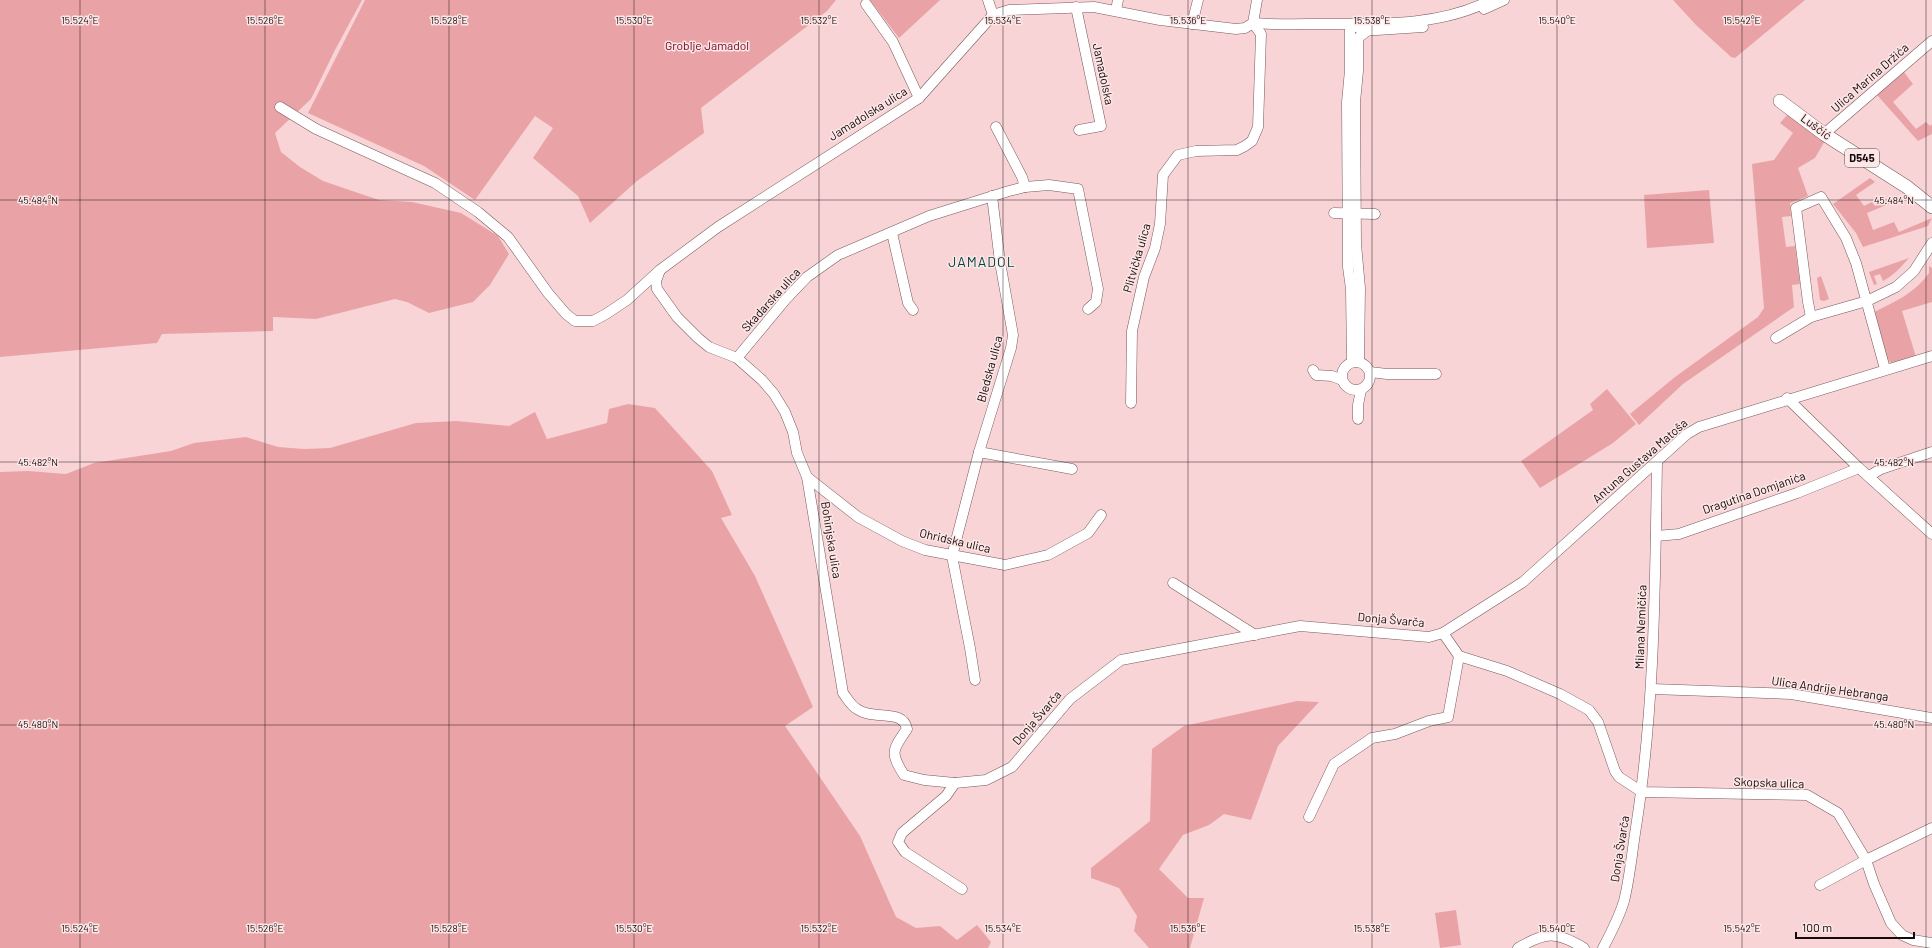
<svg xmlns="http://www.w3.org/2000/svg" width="1932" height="948" font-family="Barlow,sans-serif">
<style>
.green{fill:#e9a3a6}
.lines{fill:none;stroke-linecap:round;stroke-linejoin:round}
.minor-casing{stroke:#78595b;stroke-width:11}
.major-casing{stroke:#78595b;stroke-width:14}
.minor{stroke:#fff;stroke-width:10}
.major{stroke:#fff;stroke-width:13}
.ticks{fill:none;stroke:#15090a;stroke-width:1;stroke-opacity:0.45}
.labels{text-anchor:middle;stroke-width:3;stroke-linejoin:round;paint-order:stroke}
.shield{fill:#fce6e6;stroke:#5a4b4c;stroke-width:1}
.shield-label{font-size:11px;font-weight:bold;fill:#15090a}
.park-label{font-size:12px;fill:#6e001f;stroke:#fce6e6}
.street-label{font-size:12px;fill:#15090a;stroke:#fce6e6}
.quarter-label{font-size:14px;letter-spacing:1px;fill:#034647;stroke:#fce6e6}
.ticks-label{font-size:10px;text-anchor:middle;fill:#15090a;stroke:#fce6e6;stroke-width:3;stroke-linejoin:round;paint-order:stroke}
</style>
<rect width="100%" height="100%" fill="#f9d4d6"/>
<g class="green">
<polygon points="0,0 362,0 335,50 311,99 275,133 281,152 300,167 323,181 379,200 412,202 461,213 498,236 509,254 490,285 473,302 429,313 407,302 395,299 316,319 273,317 273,331 162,334 157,343 0,357"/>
<polygon points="365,0 836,0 827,11 701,108 704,133 637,181 590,223 578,196 533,158 553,128 535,116 475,200 424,166 308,113"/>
<polygon points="870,0 940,0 899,38"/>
<polygon points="1673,0 1805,0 1735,58 1731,57 1696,25"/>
<polygon points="1904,72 1913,84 1893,102 1916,129 1926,122 1930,126 1932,124 1932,134 1918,141 1877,95"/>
<polygon points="1789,113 1826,139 1815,158 1798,168 1808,196 1790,203 1791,216 1782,217 1786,247 1795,246 1800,284 1792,285 1794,307 1683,384 1639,425 1630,414 1675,377 1758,317 1764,308 1752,164 1774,160 1793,133 1780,123"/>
<polygon points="1870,178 1875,182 1856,195 1864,206 1872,202 1875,206 1895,196 1901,199 1867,213 1873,230 1894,222 1899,232 1932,218 1928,226 1863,247 1856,233 1833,204"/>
<polygon points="1709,190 1714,243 1647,248 1644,195"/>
<path d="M1909,258c-8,9 -15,17 -26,23l-3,-7 -6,2 3,8 -3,1 -5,-13z"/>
<path d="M1929,266l3,2v34l-30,9 14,46 -25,6 -4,-4 -13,-47c21,-10 42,-20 55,-39z"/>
<polygon points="1821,276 1829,299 1824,301 1820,300 1817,278"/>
<polygon points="1607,389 1636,424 1613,443 1540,488 1521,461 1593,410 1590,404"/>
<polygon points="628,404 655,408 712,471 732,515 721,518 755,576 813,707 785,726 860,836 896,917 916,928 940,926 957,940 977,925 991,942 988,948 0,948 0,472 28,471 66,474 94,463 171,451 194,443 246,437 278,447 304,449 330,448 416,423 457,421 509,426 535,412 547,439 607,423 609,409"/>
<polygon points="1297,701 1319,702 1278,746 1251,820 1224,814 1209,825 1183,835 1159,869 1188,898 1204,898 1190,948 1149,948 1134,931 1137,916 1119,888 1091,878 1091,868 1150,821 1152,749 1184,726"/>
<polygon points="1456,910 1461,945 1440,948 1435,913"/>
</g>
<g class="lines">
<defs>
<g id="minor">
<polyline points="988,0 993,15"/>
<polyline points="866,4 893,42 919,98"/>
<polyline points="1076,7 1101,126 1079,130"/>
<polyline points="1484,9 1504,0"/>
<polyline points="1116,10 1118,0"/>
<path d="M1253,23c24,2 49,1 73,1 55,0 115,2 165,-24"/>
<polyline points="1192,24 1198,0"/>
<polyline points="1361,31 1423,27"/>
<polyline points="280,107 316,129 435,183 478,212 508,237 548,293 566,314 575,321 593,321 606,314 627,300 660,270 718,227 919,98 993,15 1009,10 1094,7 1160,20 1236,29 1245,28 1253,23 1257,0"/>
<polyline points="996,127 1022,177 1025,187"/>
<polyline points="1824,134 1932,41"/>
<polyline points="1334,213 1375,214"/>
<polyline points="892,233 908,303 913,310"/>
<path d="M660,270l-4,11 1,8 20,28 21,21 11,9 28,11 25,22 12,14 11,18 8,20 4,21 10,24 36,216c4,5 8,13 14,16 17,12 46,-1 50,20 -15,21 -17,24 -3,46l20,5 31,3 31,-3 26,-13 58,-68 51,-39 179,-34 129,11 14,-4 80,-51 164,-148 12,-7 233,-71"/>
<polyline points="1811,317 1808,302 1796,208 1821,197 1846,238 1856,263 1885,369"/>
<polyline points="1776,338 1811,317 1867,301 1896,287 1914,271 1932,243"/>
<polyline points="737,358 786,299 807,277 838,255 929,216 1009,191 1025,187 1049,185 1078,189 1098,289 1096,302 1088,309"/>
<circle cx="1356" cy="376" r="14"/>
<polyline points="1352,362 1351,289 1348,267 1347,102 1350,70 1350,30 1358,24"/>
<polyline points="1359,362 1360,288 1356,244 1355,102 1358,71 1358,38 1367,31"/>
<polyline points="1313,370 1316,375 1332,376 1342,380"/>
<polyline points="1370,372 1387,374 1436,374"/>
<polyline points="1787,398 1859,468 1932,534"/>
<polyline points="1131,403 1132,331 1144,277 1155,248 1160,224 1163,175 1178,155 1196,151 1237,150 1245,146 1252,141 1258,127 1261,34 1253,23"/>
<polyline points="1358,419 1358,405 1361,390"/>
<polyline points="979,452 1072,469"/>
<polyline points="1869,476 1881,469 1932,452"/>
<polyline points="807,477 858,517 902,541 925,550 1005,565 1048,555 1088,533 1101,515"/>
<polyline points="1656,536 1679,534 1797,493 1859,468"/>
<polyline points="1173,583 1255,635"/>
<polyline points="1443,633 1459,656 1507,671 1560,694 1589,710 1598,722 1615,771 1619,777 1642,792 1807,795 1838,813 1866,860 1874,884 1891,923 1902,935 1913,940 1932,943"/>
<polyline points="975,680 970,648 952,556 979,452 1011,348 1013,335 1000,262 992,196"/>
<polyline points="1652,689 1791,694 1932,718"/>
<polyline points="955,783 946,796 902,833 898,842 905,852 962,889"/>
<polyline points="1309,817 1334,764 1372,738 1395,734 1429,721 1448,717 1459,656"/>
<polyline points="1820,885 1866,860 1932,828"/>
<path d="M1518,948c28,-16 37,-17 66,0"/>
<path d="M1603,948c8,-15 16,-30 21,-47 6,-24 8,-49 12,-74 19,-121 19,-243 21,-365"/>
</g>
<polyline id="major" points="1780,101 1824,134 1907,187 1932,207"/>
</defs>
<use href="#minor" class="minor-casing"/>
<use href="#major" class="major-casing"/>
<use href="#minor" class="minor"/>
<use href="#major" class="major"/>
</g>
<path class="ticks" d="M80,0v948M265,0v948M449,0v948M634,0v948M819,0v948M1003,0v948M1188,0v948M1372,0v948M1557,0v948M1742,0v948M1926,0v948M0,200h1932M0,462h1932M0,725h1932"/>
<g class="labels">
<rect class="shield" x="1845" y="149" width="34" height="18" rx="3"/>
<g class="shield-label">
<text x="1862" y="162">D545</text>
</g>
<g class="park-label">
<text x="707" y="50">Groblje Jamadol</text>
</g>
<g class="street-label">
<text transform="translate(1103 74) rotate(78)" y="4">Jamadolska</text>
<text transform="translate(1870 78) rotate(-41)" y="4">Ulica Marina Držića</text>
<text transform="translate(868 114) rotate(-32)" y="4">Jamadolska ulica</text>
<text transform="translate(1816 127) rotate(36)" y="4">Luščić</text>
<text transform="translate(1137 258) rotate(-74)" y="4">Plitvička ulica</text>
<text transform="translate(771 300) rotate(-48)" y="4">Skadarska ulica</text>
<text transform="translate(990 369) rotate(-75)" y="4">Bledska ulica</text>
<text transform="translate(1640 461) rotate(-41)" y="4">Antuna Gustava Matoša</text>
<text transform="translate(1754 493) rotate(-19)" y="4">Dragutina Domjanića</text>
<text transform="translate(831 540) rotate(81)" y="4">Bohinjska ulica</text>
<text transform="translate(955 541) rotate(13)" y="4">Ohridska ulica</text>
<text transform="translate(1391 620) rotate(5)" y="4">Donja Švarča</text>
<text transform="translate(1641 627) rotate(-88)" y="4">Milana Nemičića</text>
<text transform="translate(1830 689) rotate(8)" y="4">Ulica Andrije Hebranga</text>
<text transform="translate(1037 718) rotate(-49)" y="4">Donja Švarča</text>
<text transform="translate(1769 783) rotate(2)" y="4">Skopska ulica</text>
<text transform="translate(1620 849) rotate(-81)" y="4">Donja Švarča</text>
</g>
<g class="quarter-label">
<text x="982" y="267">JAMADOL</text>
</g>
</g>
<g class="ticks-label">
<text x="80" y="24">15.524°E</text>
<text x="265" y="24">15.526°E</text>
<text x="449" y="24">15.528°E</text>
<text x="634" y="24">15.530°E</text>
<text x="819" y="24">15.532°E</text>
<text x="1003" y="24">15.534°E</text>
<text x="1188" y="24">15.536°E</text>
<text x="1372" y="24">15.538°E</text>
<text x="1557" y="24">15.540°E</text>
<text x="1742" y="24">15.542°E</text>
<text x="38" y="204">45.484°N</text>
<text x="1894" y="204">45.484°N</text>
<text x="38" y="466">45.482°N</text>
<text x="1894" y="466">45.482°N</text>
<text x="38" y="728">45.480°N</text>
<text x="1894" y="728">45.480°N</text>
<text x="80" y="932">15.524°E</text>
<text x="265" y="932">15.526°E</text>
<text x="449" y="932">15.528°E</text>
<text x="634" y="932">15.530°E</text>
<text x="819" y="932">15.532°E</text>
<text x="1003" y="932">15.534°E</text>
<text x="1188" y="932">15.536°E</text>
<text x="1372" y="932">15.538°E</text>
<text x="1557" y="932">15.540°E</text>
<text x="1742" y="932">15.542°E</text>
</g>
<path d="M1796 932v6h118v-6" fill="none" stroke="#15090a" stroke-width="2"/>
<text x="1802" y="932" font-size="12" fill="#15090a" stroke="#fce6e6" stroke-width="3" paint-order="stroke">100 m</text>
</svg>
